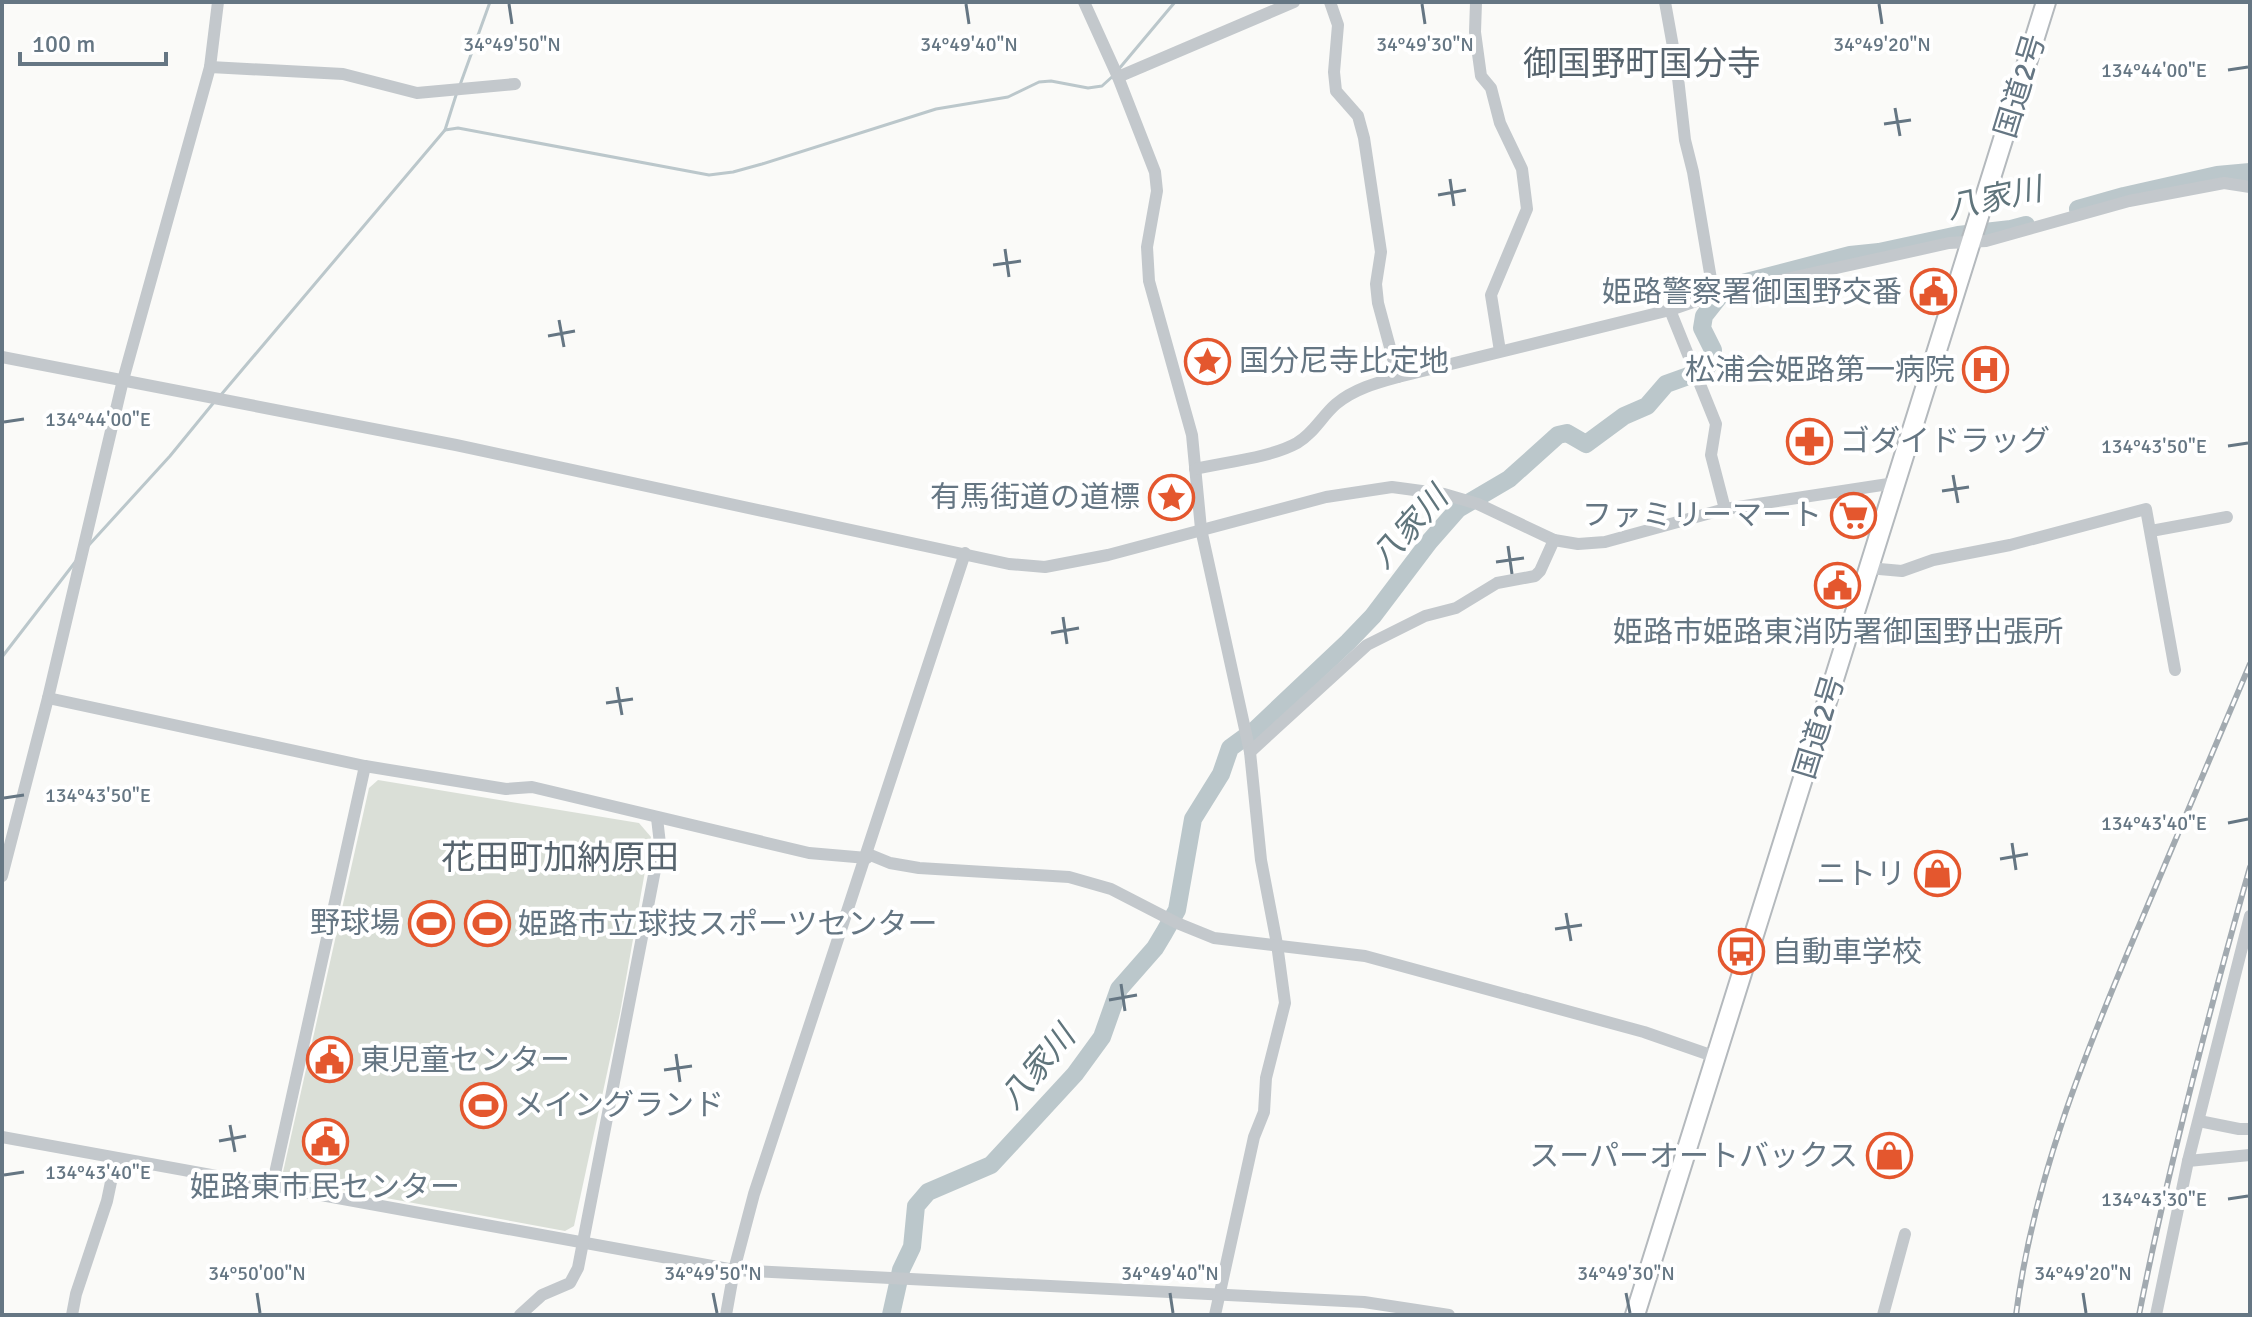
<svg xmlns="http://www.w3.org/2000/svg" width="2252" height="1317" font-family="Signika,'Noto Sans JP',sans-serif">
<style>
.green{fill:#dadfd7}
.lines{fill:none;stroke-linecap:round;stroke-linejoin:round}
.stream{stroke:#bbc7cb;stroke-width:3}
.river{stroke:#bbc7cb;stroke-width:18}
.highway-casing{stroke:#b4b9bd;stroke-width:22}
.minor{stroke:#c3c8cc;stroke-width:12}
.highway{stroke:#fff;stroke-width:18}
.rail-casing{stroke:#a2aab0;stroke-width:6}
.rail{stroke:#fff;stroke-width:3;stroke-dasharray:9;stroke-linecap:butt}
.ticks{fill:none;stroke:#657683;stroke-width:3}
.labels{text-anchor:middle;stroke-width:8;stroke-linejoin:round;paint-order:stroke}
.street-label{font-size:30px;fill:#657683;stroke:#fff}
.poi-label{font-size:30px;fill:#657683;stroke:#fff;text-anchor:end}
.water-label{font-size:32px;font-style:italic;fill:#60757c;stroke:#fff}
.quarter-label{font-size:34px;fill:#57646e;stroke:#fff}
.ticks-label{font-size:20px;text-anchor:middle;fill:#657683;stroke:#fff;stroke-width:8;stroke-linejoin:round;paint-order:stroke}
</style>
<rect width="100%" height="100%" fill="#fafaf8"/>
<polygon class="green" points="378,780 639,823 651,837 620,1013 574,1226 565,1231 288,1180 283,1172 369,788"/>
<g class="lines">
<g class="stream">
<polyline points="1118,70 1175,2"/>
<polyline points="460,85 490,2"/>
<polyline points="445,130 458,128 709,175 733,172 762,164 936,109 1008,97 1039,82 1051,81 1088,88 1102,86 1113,76"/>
<polyline points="220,396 445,130 457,92"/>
<polyline points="88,546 170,456 215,401"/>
<polyline points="2,657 76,561"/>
</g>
<g class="river">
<polyline points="2078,209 2124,196 2217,175 2250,172"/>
<polyline points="891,1315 901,1270 912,1247 916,1206 928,1192 991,1165 1075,1074 1102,1037 1119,989 1155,948 1164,933 1177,910 1193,819 1221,774 1230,748 1256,729 1348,642 1373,616 1429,542 1458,509 1509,479 1558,435 1567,433 1586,444 1624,416 1647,406 1666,384 1705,370 1711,361 1713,350 1702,328 1704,316 1727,287 1850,255 1879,252 1958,235 2011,229 2026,225"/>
</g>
<defs>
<polyline id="highway" points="1635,1315 2046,2"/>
</defs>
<use href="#highway" class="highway-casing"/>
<g class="minor">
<polyline points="1084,2 1118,77 1155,172 1157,191 1147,247 1149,281 1192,435 1201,529 1250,752 1261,860 1277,944 1285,1003 1266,1078 1264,1112 1254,1137 1215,1315"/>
<polyline points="1330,2 1338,25 1334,72 1336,91 1358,116 1364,138 1381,252 1376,284 1378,303 1398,377"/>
<polyline points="1476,2 1475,32 1481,76 1491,88 1500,123 1522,169 1527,209 1491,295 1500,351"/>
<polyline points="1665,2 1677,69 1685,140 1693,172 1714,297"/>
<polyline points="210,67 343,74 417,93 515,84"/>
<polyline points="1118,77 1294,2"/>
<polyline points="1670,310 1716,424 1711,455 1725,509"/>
<polyline points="2,357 456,445 1009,564 1045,567 1108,555 1326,497 1392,487 1444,494 1478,504 1554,540 1578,544 1605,542 1725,509 1895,483"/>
<path d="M1195,469c30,-7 75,-11 102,-26 17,-10 25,-27 39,-39 18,-15 40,-21 62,-27l272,-67 26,-9 77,-19 176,-39 37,-2 143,-40 95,-18 26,4"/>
<polyline points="2151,531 2227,517"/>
<polyline points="1868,568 1902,571 1933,560 2010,545 2146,509 2175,670"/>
<polyline points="48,698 365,766 506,789 532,787 809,853 867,858"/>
<polyline points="1250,752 1367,645 1425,616 1456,608 1497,583 1535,576 1540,571 1554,540"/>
<polyline points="868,854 890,863 919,868 1069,877 1111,889 1177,923 1214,938 1365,956 1644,1032 1716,1057"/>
<polyline points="2,876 48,698 123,380 210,67 218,2"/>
<polyline points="2199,1121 2239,1129 2250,1129"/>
<polyline points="2,1137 734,1270 1364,1302 1449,1315"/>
<polyline points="2188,1161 2250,1155"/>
<polyline points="272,1187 365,766"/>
<polyline points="72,1315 76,1294 107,1201 116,1158"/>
<polyline points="520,1315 542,1295 570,1283 578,1268 660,844 657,818"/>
<polyline points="726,1315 734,1270 754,1194 965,553"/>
<polyline points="1883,1315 1905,1234"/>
<polyline points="2156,1315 2188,1161 2250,916"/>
</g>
<use href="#highway" class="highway"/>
<defs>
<g id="rail">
<path d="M2016,1315c17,-134 68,-259 120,-382 38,-90 76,-180 114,-269"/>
<path d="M2139,1315c30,-151 69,-300 111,-448"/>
</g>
</defs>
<use href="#rail" class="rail-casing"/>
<use href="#rail" class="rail"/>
</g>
<path class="ticks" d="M509,4l3,20M966,4l3,20M1422,4l3,20M1879,4l3,20M2228,70l20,-3M1895,108l5,28M1884,124l27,-4M1450,179l4,27M1438,195l28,-5M1005,249l4,28M993,265l28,-4M559,320l5,27M548,336l27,-5M4,422l20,-3M2228,446l20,-3M1953,475l5,28M1942,491l27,-4M1508,546l4,28M1496,562l28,-4M1063,617l4,27M1051,633l28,-5M617,687l5,28M606,703l27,-4M4,798l20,-3M2228,823l20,-4M2012,843l4,27M2000,859l28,-5M1566,913l5,28M1555,929l27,-4M1121,984l4,27M1109,1000l28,-5M676,1054l4,28M664,1070l28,-4M230,1125l5,27M219,1141l27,-5M4,1175l20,-3M2228,1199l20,-3M257,1293l3,20M713,1293l4,20M1170,1293l3,20M1626,1293l4,20M2083,1293l3,20"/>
<defs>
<symbol id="civic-ring" viewBox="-11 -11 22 22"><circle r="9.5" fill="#fff" stroke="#e4572e" stroke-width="1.5"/><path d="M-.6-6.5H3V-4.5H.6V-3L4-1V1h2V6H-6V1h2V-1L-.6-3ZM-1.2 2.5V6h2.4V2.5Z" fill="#e4572e"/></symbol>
<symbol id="sight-ring" viewBox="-11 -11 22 22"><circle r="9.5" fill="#fff" stroke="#e4572e" stroke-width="1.5"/><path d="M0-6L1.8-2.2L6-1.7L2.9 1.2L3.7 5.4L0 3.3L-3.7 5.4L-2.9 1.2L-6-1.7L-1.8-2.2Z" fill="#e4572e"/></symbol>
<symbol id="hospital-ring" viewBox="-11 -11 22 22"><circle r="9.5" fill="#fff" stroke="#e4572e" stroke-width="1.5"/><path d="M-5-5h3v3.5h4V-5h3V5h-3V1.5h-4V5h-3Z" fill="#e4572e"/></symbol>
<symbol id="pharmacy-ring" viewBox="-11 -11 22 22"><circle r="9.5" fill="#fff" stroke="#e4572e" stroke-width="1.5"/><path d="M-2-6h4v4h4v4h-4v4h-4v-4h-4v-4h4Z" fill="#e4572e"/></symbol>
<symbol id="supermarket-ring" viewBox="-11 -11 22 22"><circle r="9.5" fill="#fff" stroke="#e4572e" stroke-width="1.5"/><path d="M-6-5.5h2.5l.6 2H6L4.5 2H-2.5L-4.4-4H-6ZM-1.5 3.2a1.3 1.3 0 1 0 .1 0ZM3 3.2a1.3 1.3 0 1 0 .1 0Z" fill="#e4572e"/></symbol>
<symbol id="shop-ring" viewBox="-11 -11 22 22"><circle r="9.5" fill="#fff" stroke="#e4572e" stroke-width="1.5"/><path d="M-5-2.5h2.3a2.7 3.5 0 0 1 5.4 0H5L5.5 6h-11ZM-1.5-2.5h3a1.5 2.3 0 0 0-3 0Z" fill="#e4572e"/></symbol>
<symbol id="stadium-ring" viewBox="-11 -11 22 22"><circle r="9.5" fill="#fff" stroke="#e4572e" stroke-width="1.5"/><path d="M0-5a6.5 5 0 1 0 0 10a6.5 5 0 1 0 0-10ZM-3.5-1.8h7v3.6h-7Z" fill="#e4572e"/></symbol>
<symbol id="bus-ring" viewBox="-11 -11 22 22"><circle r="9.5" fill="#fff" stroke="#e4572e" stroke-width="1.5"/><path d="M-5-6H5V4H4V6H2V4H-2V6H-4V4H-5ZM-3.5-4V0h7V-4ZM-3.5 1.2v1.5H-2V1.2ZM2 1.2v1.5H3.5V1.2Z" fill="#e4572e"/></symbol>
</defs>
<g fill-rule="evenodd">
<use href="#civic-ring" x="1908" y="266" width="51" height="51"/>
<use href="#sight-ring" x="1182" y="336" width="51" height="51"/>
<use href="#hospital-ring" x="1960" y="344" width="51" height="51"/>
<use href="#pharmacy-ring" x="1784" y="416" width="51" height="51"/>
<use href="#sight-ring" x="1146" y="472" width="51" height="51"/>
<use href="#supermarket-ring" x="1828" y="490" width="51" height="51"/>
<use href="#civic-ring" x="1812" y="560" width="51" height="51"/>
<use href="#shop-ring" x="1912" y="848" width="51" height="51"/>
<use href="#stadium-ring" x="406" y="898" width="51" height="51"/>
<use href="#stadium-ring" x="462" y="898" width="51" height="51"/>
<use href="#bus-ring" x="1716" y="926" width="51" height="51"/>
<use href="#civic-ring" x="304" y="1034" width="51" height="51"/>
<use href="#stadium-ring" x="458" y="1080" width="51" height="51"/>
<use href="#civic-ring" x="300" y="1116" width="51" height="51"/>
<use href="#shop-ring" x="1864" y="1130" width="51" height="51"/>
</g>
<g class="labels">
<g class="street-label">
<text transform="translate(2020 86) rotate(-73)" y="10">国道2号</text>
<text transform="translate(1819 727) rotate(-73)" y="10">国道2号</text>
</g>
<g class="poi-label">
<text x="1902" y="302">姫路警察署御国野交番</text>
<text x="1239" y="371" text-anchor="start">国分尼寺比定地</text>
<text x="1955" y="380">松浦会姫路第一病院</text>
<text x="1840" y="451" text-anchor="start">ゴダイドラッグ</text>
<text x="1140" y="507">有馬街道の道標</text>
<text x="1822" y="525">ファミリーマート</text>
<text x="1838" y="642" text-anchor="middle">姫路市姫路東消防署御国野出張所</text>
<text x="1906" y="884">ニトリ</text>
<text x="400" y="933">野球場</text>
<text x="518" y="934" text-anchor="start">姫路市立球技スポーツセンター</text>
<text x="1772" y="962" text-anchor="start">自動車学校</text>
<text x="360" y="1070" text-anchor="start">東児童センター</text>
<text x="514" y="1115" text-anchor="start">メイングランド</text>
<text x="1858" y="1166">スーパーオートバックス</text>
<text x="325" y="1197" text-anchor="middle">姫路東市民センター</text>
</g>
<g class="water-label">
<text transform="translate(1994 198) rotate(-12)" y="11">八家川</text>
<text transform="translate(1409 527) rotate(-48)" y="11">八家川</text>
<text transform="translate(1037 1067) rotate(-50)" y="11">八家川</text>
</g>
<g class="quarter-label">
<text x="1642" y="75">御国野町国分寺</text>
<text x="560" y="869">花田町加納原田</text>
</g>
</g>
<g class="ticks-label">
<text x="512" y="51">34°49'50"N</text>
<text x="969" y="51">34°49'40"N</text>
<text x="1425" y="51">34°49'30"N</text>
<text x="1882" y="51">34°49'20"N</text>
<text x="2154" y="77">134°44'00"E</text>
<text x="98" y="426">134°44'00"E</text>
<text x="2154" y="453">134°43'50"E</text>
<text x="98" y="802">134°43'50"E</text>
<text x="2154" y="830">134°43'40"E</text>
<text x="98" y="1179">134°43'40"E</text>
<text x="2154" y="1206">134°43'30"E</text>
<text x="257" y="1280">34°50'00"N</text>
<text x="713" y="1280">34°49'50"N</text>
<text x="1170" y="1280">34°49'40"N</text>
<text x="1626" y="1280">34°49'30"N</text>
<text x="2083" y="1280">34°49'20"N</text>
</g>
<rect width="2252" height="1317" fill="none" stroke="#657683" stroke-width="8"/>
<path d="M20 52v12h146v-12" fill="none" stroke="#657683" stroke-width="4"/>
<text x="32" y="52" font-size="24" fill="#657683" stroke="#ffffff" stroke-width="6" paint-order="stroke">100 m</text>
</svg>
